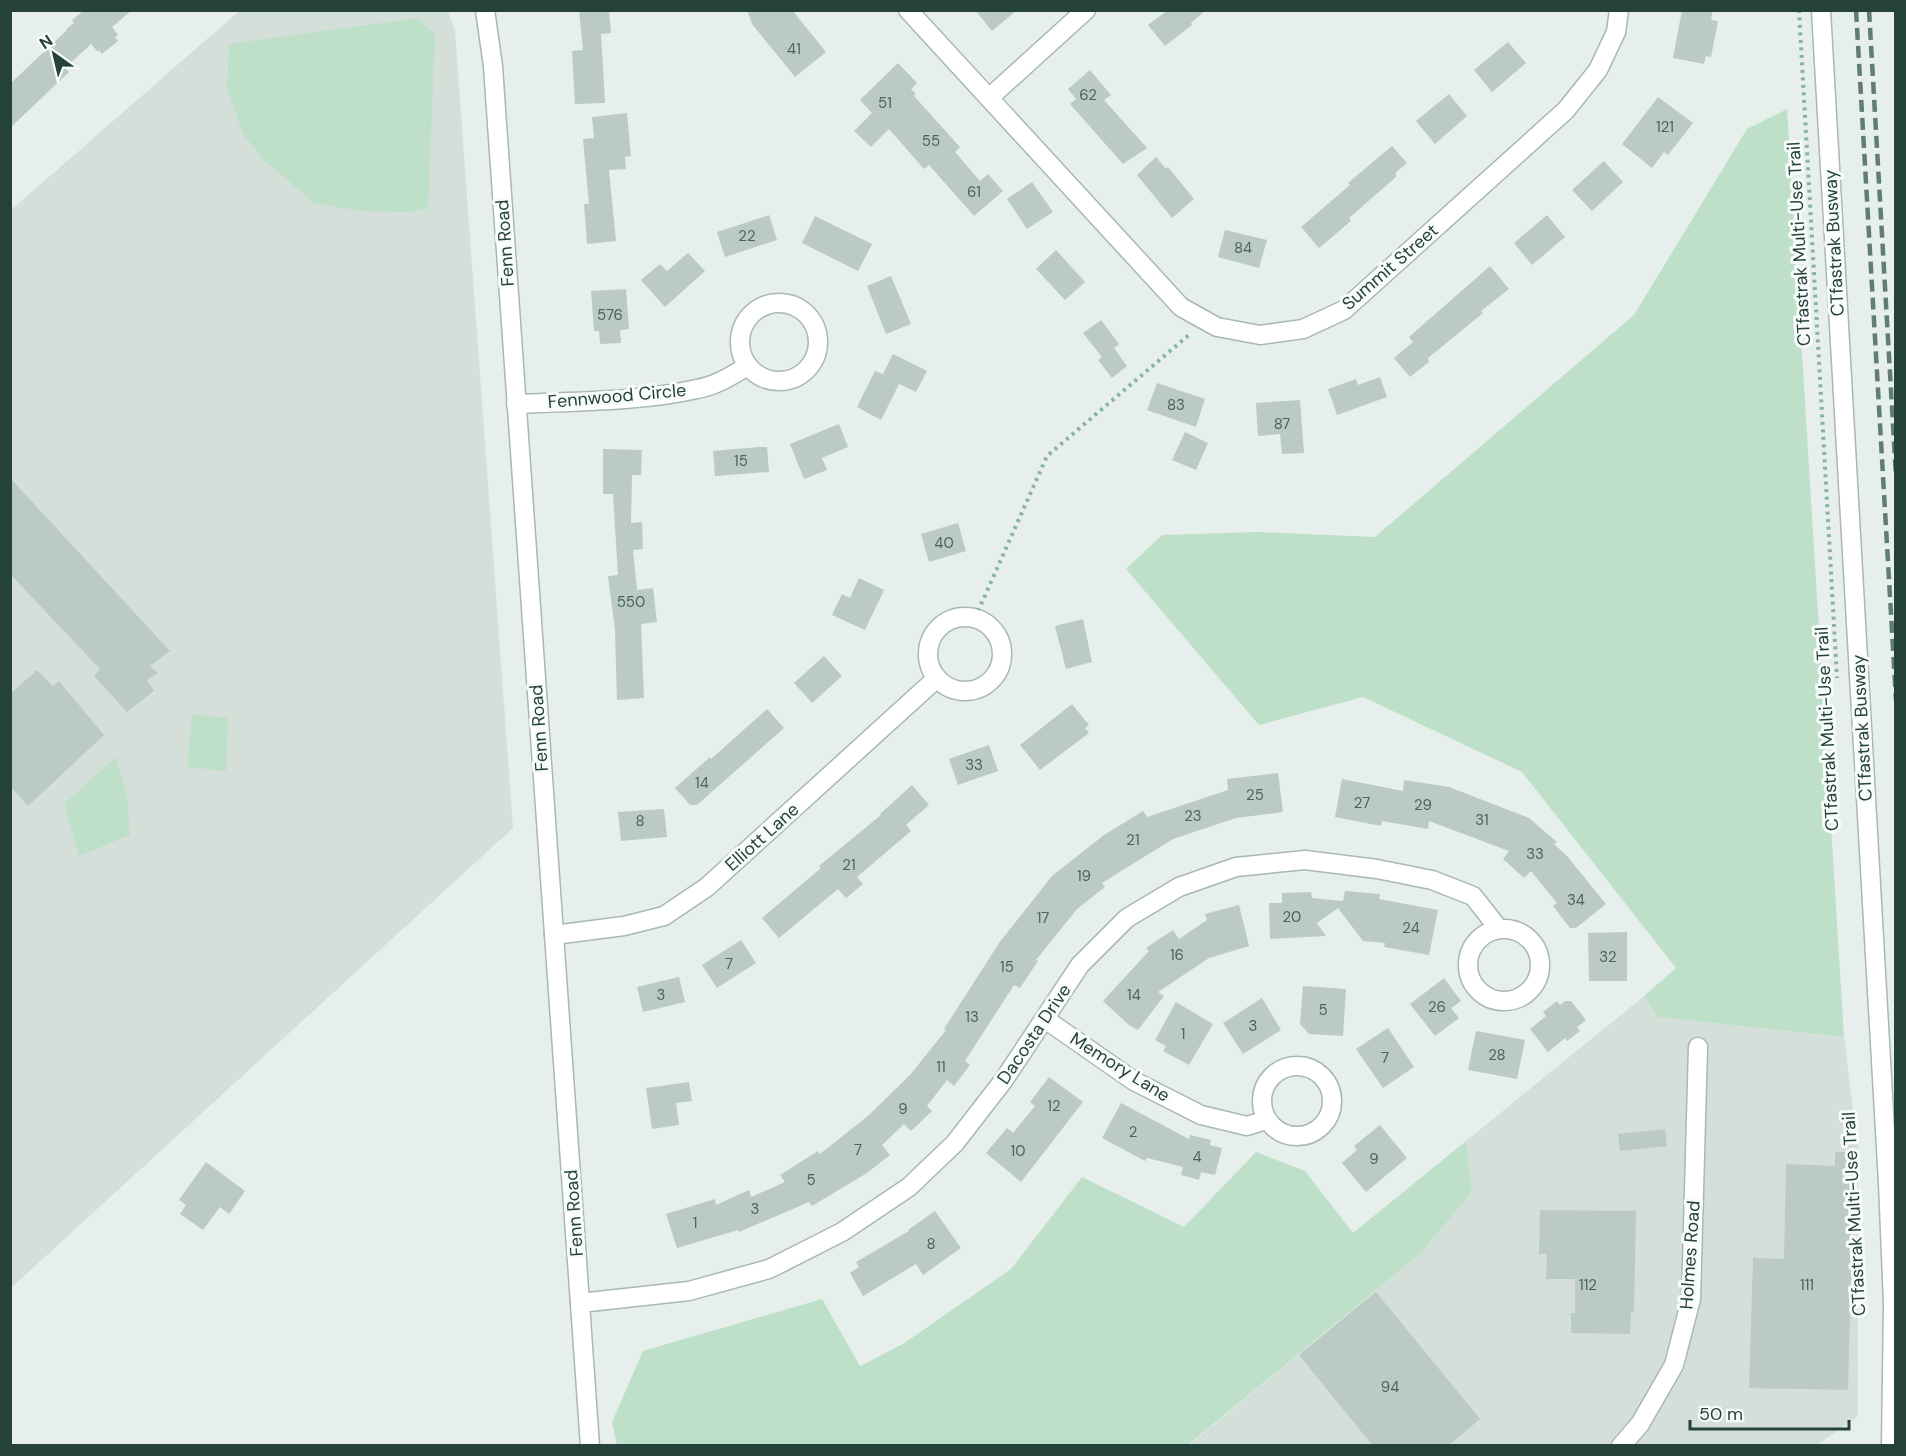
<svg xmlns="http://www.w3.org/2000/svg" width="1906" height="1456" font-family="'DM Sans',sans-serif">
<style>
.built{fill:#d4dfda}
.green{fill:#bfe0c8}
.building{fill:#bbcac4}
.lines{fill:none;stroke-linecap:round;stroke-linejoin:round}
.minor-casing{stroke:#a8b8b2;stroke-width:21}
.path{stroke:#86b3a5;stroke-width:4;stroke-dasharray:3 4.5;stroke-linecap:butt}
.minor{stroke:#fff;stroke-width:18}
.rail{stroke:#5f7d75;stroke-width:4.5;stroke-dasharray:12 6;stroke-linecap:butt}
.labels{text-anchor:middle;stroke-width:6;stroke-linejoin:round;paint-order:stroke}
.number-label{font-size:15px;fill:#4a645c}
.street-label{font-size:18px;fill:#24423a;stroke:#f7fbf9}
</style>
<rect width="100%" height="100%" fill="#e6efeb"/>
<g class="built">
<polygon points="239,11 448,11 455,31 513,828 11,1288 10,211"/>
<polygon points="1644,996 1657,1017 1844,1037 1858,1150 1858,1416 1817,1445 1188,1446 1421,1253 1472,1192 1466,1141"/>
</g>
<g class="green">
<polygon points="417,18 435,35 428,209 406,212 361,211 314,203 265,161 243,134 227,88 229,44"/>
<polygon points="1787,109 1844,1037 1657,1017 1644,996 1676,968 1522,772 1363,697 1259,725 1126,569 1162,535 1257,532 1375,537 1634,315 1747,129"/>
<polygon points="192,714 228,718 226,771 187,767"/>
<polygon points="116,757 127,797 130,835 79,856 64,804"/>
<polygon points="1466,1141 1472,1192 1421,1253 1188,1445 617,1445 612,1422 643,1351 822,1299 860,1366 903,1344 1011,1269 1082,1177 1184,1227 1256,1152 1305,1171 1353,1233"/>
</g>
<g class="building">
<polygon points="84,10 132,10 112,27 118,35 115,37 118,41 102,54 99,50 98,52 91,44 65,68 69,72 10,128 10,84 67,30 66,29 74,23 72,20"/>
<polygon points="579,10 609,10 611,33 601,34 605,103 575,104 572,51 583,50"/>
<polygon points="747,10 792,10 826,52 795,77 752,24"/>
<polygon points="975,10 1017,10 992,31"/>
<polygon points="1168,10 1206,10 1191,23 1192,25 1165,46 1148,25"/>
<polygon points="1682,10 1713,10 1711,20 1718,21 1711,57 1706,56 1704,64 1673,58"/>
<polygon points="1508,42 1526,63 1492,92 1474,70"/>
<polygon points="898,63 917,83 911,89 916,94 914,96 960,147 955,152 980,181 988,174 1003,191 974,216 929,165 924,169 889,129 871,147 854,131 872,113 860,100"/>
<polygon points="1090,70 1111,95 1104,100 1147,148 1123,164 1070,104 1076,99 1068,89"/>
<polygon points="1449,94 1467,116 1435,144 1416,121"/>
<polygon points="1658,97 1693,123 1668,155 1664,152 1652,168 1622,144"/>
<polygon points="627,113 631,156 625,157 626,169 609,170 616,241 587,244 584,204 589,204 583,139 594,138 592,117"/>
<polygon points="1392,146 1407,163 1396,172 1396,177 1349,218 1351,221 1319,248 1301,227 1350,185 1348,183"/>
<polygon points="1156,157 1166,169 1168,167 1194,199 1172,218 1137,175"/>
<polygon points="1604,161 1623,182 1592,211 1572,190"/>
<polygon points="1032,182 1053,212 1027,229 1007,199"/>
<polygon points="769,215 777,240 725,257 717,232"/>
<polygon points="1547,215 1565,237 1532,265 1514,243"/>
<polygon points="815,216 872,244 858,271 802,243"/>
<polygon points="1225,230 1267,240 1259,268 1218,257"/>
<polygon points="1056,250 1085,282 1065,300 1036,269"/>
<polygon points="688,253 705,271 665,307 641,280 660,264 667,271"/>
<polygon points="1490,266 1509,289 1481,311 1483,313 1428,358 1429,362 1410,377 1394,358 1413,342 1409,337"/>
<polygon points="891,276 911,324 886,334 867,286"/>
<polygon points="626,289 629,329 620,330 621,343 600,344 599,331 594,331 591,291"/>
<polygon points="1101,320 1119,344 1114,348 1127,366 1112,378 1098,360 1105,355 1102,357 1083,333"/>
<polygon points="893,354 927,371 916,392 899,384 881,420 857,407 875,371 883,374"/>
<polygon points="1380,377 1387,397 1337,415 1328,389 1356,379 1358,385"/>
<polygon points="1157,383 1205,399 1196,427 1147,410"/>
<polygon points="1300,400 1304,453 1282,454 1280,434 1258,436 1256,403"/>
<polygon points="839,424 848,447 822,458 827,470 804,479 790,444"/>
<polygon points="1185,432 1208,443 1196,470 1172,460"/>
<polygon points="759,447 767,447 769,472 715,476 713,451"/>
<polygon points="603,449 642,450 641,475 632,475 631,523 642,522 643,549 633,550 637,590 653,588 657,622 641,624 644,698 617,700 615,630 608,576 618,575 613,494 603,494"/>
<polygon points="10,478 170,651 150,666 158,673 147,680 154,691 127,712 94,676 100,669 10,574"/>
<polygon points="958,523 966,551 929,562 921,534"/>
<polygon points="859,578 884,590 865,630 832,615 842,594 850,598"/>
<polygon points="1083,619 1092,662 1066,669 1055,626"/>
<polygon points="824,656 842,676 812,703 794,683"/>
<polygon points="37,670 53,686 59,681 104,735 28,806 10,786 10,694"/>
<polygon points="1072,704 1089,725 1085,728 1089,733 1040,770 1020,745"/>
<polygon points="767,709 784,728 697,805 690,805 675,788 710,757 711,759"/>
<polygon points="989,745 998,771 958,785 949,759"/>
<polygon points="1278,773 1283,812 1236,818 1173,839 1102,883 1105,887 1077,909 1036,960 1038,961 1020,988 1014,985 965,1061 970,1065 954,1086 947,1080 927,1106 932,1111 911,1131 904,1124 882,1145 890,1155 867,1173 812,1206 809,1202 739,1232 738,1230 677,1248 666,1214 715,1199 716,1205 749,1190 751,1197 785,1182 780,1175 818,1151 820,1154 869,1115 910,1075 946,1030 944,1029 999,943 1052,876 1104,835 1143,811 1147,817 1228,790 1227,779"/>
<polygon points="1342,779 1403,791 1404,780 1449,787 1529,818 1557,842 1554,844 1567,856 1606,904 1576,928 1570,928 1553,906 1557,903 1531,871 1524,878 1503,859 1509,851 1429,821 1428,829 1382,821 1381,826 1335,817"/>
<polygon points="912,785 929,805 906,825 911,831 857,877 863,884 846,898 838,889 779,938 762,918 821,868 819,866 881,815 880,814"/>
<polygon points="664,809 667,837 621,841 618,812"/>
<polygon points="1345,891 1380,894 1379,899 1438,910 1429,955 1384,947 1385,943 1363,941 1338,908 1317,923 1326,936 1270,939 1269,903 1282,903 1282,893 1311,892 1312,898 1343,901"/>
<polygon points="1239,905 1249,946 1209,958 1158,992 1164,996 1138,1030 1130,1026 1103,1001 1149,951 1146,948 1173,930 1179,939 1207,920 1205,914"/>
<polygon points="1627,932 1627,981 1589,981 1588,933"/>
<polygon points="741,940 756,963 717,988 702,965"/>
<polygon points="679,977 685,1002 643,1012 637,987"/>
<polygon points="1444,978 1461,1001 1451,1008 1459,1018 1435,1036 1410,1004"/>
<polygon points="1303,986 1346,989 1343,1036 1309,1034 1300,1024"/>
<polygon points="1262,998 1281,1030 1243,1054 1223,1023"/>
<polygon points="1557,1001 1560,1005 1565,1001 1571,1001 1586,1020 1577,1027 1580,1031 1567,1041 1565,1038 1548,1052 1530,1029 1546,1016 1543,1012"/>
<polygon points="1176,1002 1213,1024 1189,1065 1163,1051 1166,1046 1155,1040"/>
<polygon points="1388,1028 1414,1067 1383,1088 1356,1049"/>
<polygon points="1476,1031 1525,1040 1517,1079 1468,1070"/>
<polygon points="1049,1077 1083,1102 1021,1182 986,1153 1007,1128 1013,1133 1035,1106 1030,1102"/>
<polygon points="689,1082 692,1101 676,1103 679,1125 652,1129 646,1088"/>
<polygon points="1121,1103 1189,1139 1190,1135 1211,1140 1210,1145 1222,1148 1215,1175 1201,1172 1199,1180 1181,1175 1183,1167 1147,1158 1145,1161 1102,1138"/>
<polygon points="1380,1125 1407,1158 1366,1192 1342,1163 1357,1150 1354,1146"/>
<polygon points="1665,1129 1667,1146 1620,1151 1618,1134"/>
<polygon points="1835,1152 1854,1152 1848,1390 1749,1388 1753,1258 1784,1259 1786,1164 1835,1166"/>
<polygon points="206,1162 245,1191 229,1214 220,1207 203,1230 180,1214 186,1205 179,1200"/>
<polygon points="1540,1210 1636,1211 1634,1312 1631,1312 1630,1334 1571,1333 1571,1313 1575,1313 1575,1279 1546,1279 1547,1254 1539,1254"/>
<polygon points="935,1211 961,1248 923,1275 916,1264 863,1296 850,1273 859,1267 856,1262 909,1231 908,1230"/>
<polygon points="1376,1292 1480,1419 1448,1446 1373,1446 1299,1355"/>
</g>
<g class="lines">
<defs>
<g id="minor">
<polyline points="485,10 493,66 497,124 590,1446"/>
<polyline points="908,10 1181,307 1217,327 1260,335 1303,329 1344,310 1566,110 1598,70 1616,32 1619,10"/>
<polyline points="1821,10 1888,1183 1893,1303 1891,1446"/>
<polyline points="989,98 1086,10"/>
<circle cx="779" cy="342" r="39"/>
<path d="M516,404c60,-3 123,-2 181,-15 19,-3 35,-14 51,-23"/>
<circle cx="965" cy="654" r="37"/>
<circle cx="1504" cy="965" r="36"/>
<polyline points="554,935 624,926 664,916 707,887 937,678"/>
<polyline points="1045,1019 1134,1081 1201,1115 1247,1126 1266,1120"/>
<circle cx="1297" cy="1101" r="35"/>
<polyline points="580,1303 689,1291 769,1269 842,1232 909,1187 955,1143 1003,1081 1080,965 1127,918 1179,887 1236,867 1305,860 1377,869 1432,880 1473,896 1499,929"/>
<polyline points="1621,1446 1640,1424 1674,1365 1691,1299 1698,1047"/>
</g>
</defs>
<use href="#minor" class="minor-casing"/>
<g class="path">
<polyline points="1799,10 1837,678"/>
<polyline points="975,618 1047,456 1190,334"/>
</g>
<use href="#minor" class="minor"/>
<g class="rail">
<polyline points="1856,10 1896,700"/>
<polyline points="1869,10 1896,477"/>
</g>
</g>
<g class="labels">
<g class="number-label">
<text x="794" y="54">41</text>
<text x="1088" y="100">62</text>
<text x="885" y="108">51</text>
<text x="1665" y="132">121</text>
<text x="931" y="146">55</text>
<text x="974" y="197">61</text>
<text x="747" y="241">22</text>
<text x="1243" y="253">84</text>
<text x="610" y="320">576</text>
<text x="1176" y="410">83</text>
<text x="1282" y="429">87</text>
<text x="741" y="466">15</text>
<text x="944" y="548">40</text>
<text x="631" y="607">550</text>
<text x="974" y="770">33</text>
<text x="702" y="788">14</text>
<text x="1255" y="800">25</text>
<text x="1362" y="808">27</text>
<text x="1423" y="810">29</text>
<text x="1193" y="821">23</text>
<text x="1482" y="825">31</text>
<text x="640" y="826">8</text>
<text x="1133" y="845">21</text>
<text x="1535" y="859">33</text>
<text x="849" y="870">21</text>
<text x="1084" y="881">19</text>
<text x="1576" y="905">34</text>
<text x="1292" y="922">20</text>
<text x="1043" y="923">17</text>
<text x="1411" y="933">24</text>
<text x="1177" y="960">16</text>
<text x="1608" y="962">32</text>
<text x="729" y="969">7</text>
<text x="1007" y="972">15</text>
<text x="661" y="1000">3</text>
<text x="1134" y="1000">14</text>
<text x="1437" y="1012">26</text>
<text x="1323" y="1015">5</text>
<text x="972" y="1022">13</text>
<text x="1253" y="1031">3</text>
<text x="1183" y="1039">1</text>
<text x="1497" y="1060">28</text>
<text x="1385" y="1063">7</text>
<text x="941" y="1072">11</text>
<text x="1054" y="1111">12</text>
<text x="903" y="1114">9</text>
<text x="1133" y="1137">2</text>
<text x="858" y="1155">7</text>
<text x="1018" y="1156">10</text>
<text x="1197" y="1162">4</text>
<text x="1374" y="1164">9</text>
<text x="811" y="1185">5</text>
<text x="755" y="1214">3</text>
<text x="695" y="1228">1</text>
<text x="931" y="1249">8</text>
<text x="1588" y="1290">112</text>
<text x="1807" y="1290">111</text>
<text x="1390" y="1392">94</text>
</g>
<g class="street-label">
<text transform="translate(505 243) rotate(-94)" y="6">Fenn Road</text>
<text transform="translate(1834 243) rotate(-93)" y="6">CTfastrak Busway</text>
<text transform="translate(1799 244) rotate(-93)" y="6">CTfastrak Multi-Use Trail</text>
<text transform="translate(1390 267) rotate(-41)" y="6">Summit Street</text>
<text transform="translate(617 396) rotate(-5)" y="6">Fennwood Circle</text>
<text transform="translate(539 728) rotate(-94)" y="6">Fenn Road</text>
<text transform="translate(1862 728) rotate(-93)" y="6">CTfastrak Busway</text>
<text transform="translate(1827 729) rotate(-93)" y="6">CTfastrak Multi-Use Trail</text>
<text transform="translate(762 837) rotate(-42)" y="6">Elliott Lane</text>
<text transform="translate(1034 1034) rotate(-56)" y="6">Dacosta Drive</text>
<text transform="translate(1120 1067) rotate(32)" y="6">Memory Lane</text>
<text transform="translate(574 1213) rotate(-94)" y="6">Fenn Road</text>
<text transform="translate(1854 1214) rotate(-93)" y="6">CTfastrak Multi-Use Trail</text>
<text transform="translate(1690 1255) rotate(-86)" y="6">Holmes Road</text>
</g>
</g>
<rect width="1906" height="1456" fill="none" stroke="#24423a" stroke-width="24"/>
<g transform="translate(54 54) rotate(326)" stroke="#f7fbf9" stroke-width="4.5" paint-order="stroke">
<path d="M0-4.5L10 22L0 15L-10 22Z" fill="#24423a"/>
<text y="-9" font-size="16" font-weight="bold" text-anchor="middle" fill="#24423a">N</text>
</g>
<path d="M1690 1420v9h159v-9" fill="none" stroke="#24423a" stroke-width="3"/>
<text x="1699" y="1420" font-size="18" fill="#24423a" stroke="#f7fbf9" stroke-width="4.5" paint-order="stroke">50 m</text>
</svg>
